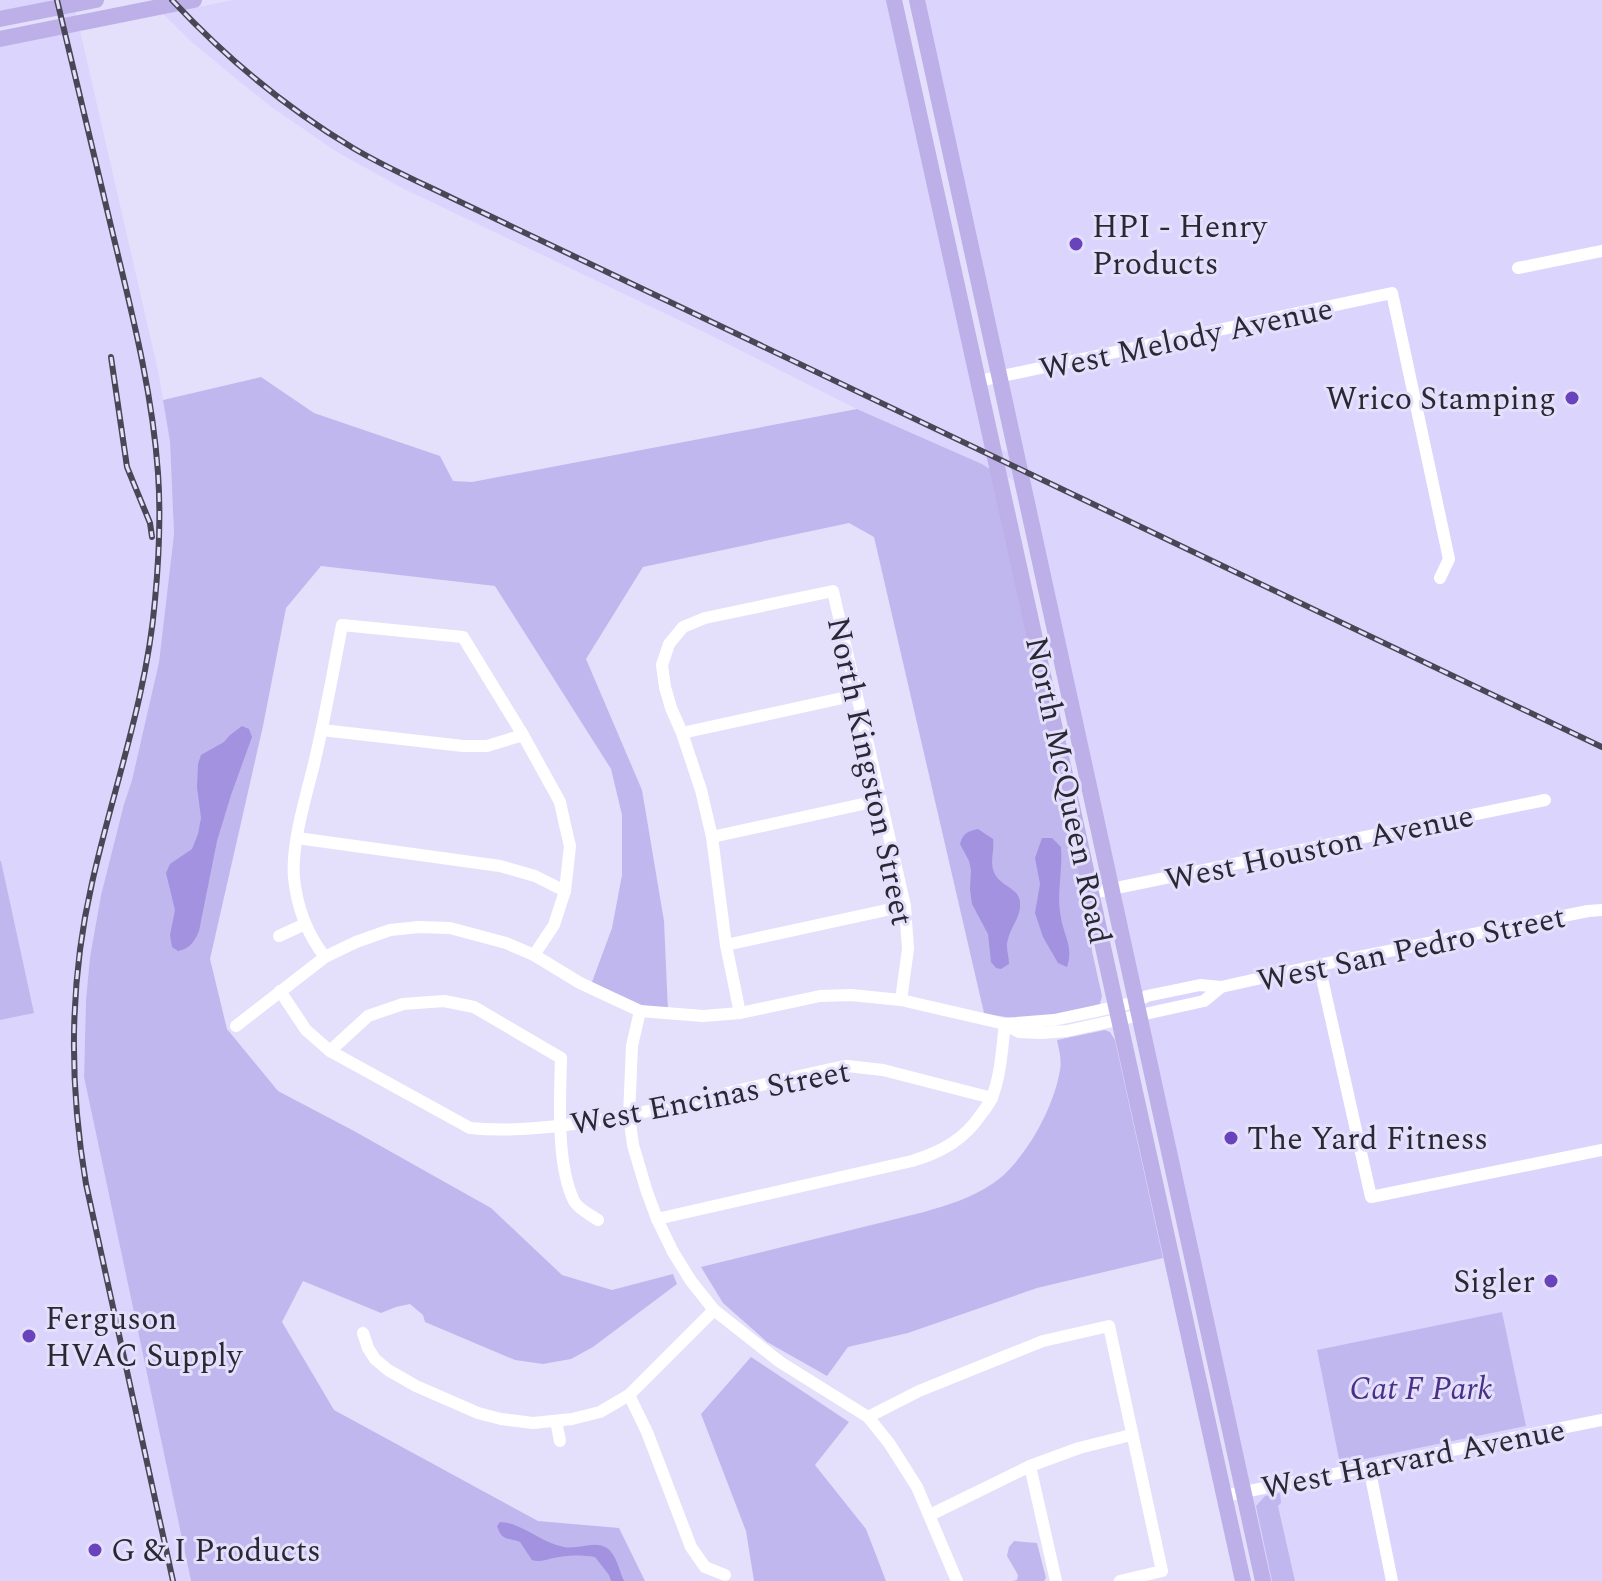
<svg xmlns="http://www.w3.org/2000/svg" width="1602" height="1581" font-family="Spectral,serif">
<style>
.built{fill:#dbd5fd}
.green{fill:#c1b7ef}
.water{fill:#a292df}
.lines{fill:none;stroke-linecap:round;stroke-linejoin:round}
.minor{stroke:#fff;stroke-width:12}
.major{stroke:#bdb0e8;stroke-width:16}
.rail-casing{stroke:#494655;stroke-width:6}
.rail{stroke:#e4e0fb;stroke-width:3;stroke-dasharray:9;stroke-linecap:butt}
.poi-dot{fill:#6843bc;stroke:#e4e0fb;stroke-width:3}
.labels{text-anchor:middle;stroke-width:6;stroke-linejoin:round;paint-order:stroke}
.poi-label{font-size:32px;fill:#2a2834;stroke:#e4e0fb;text-anchor:start}
.street-label{font-size:32px;fill:#2a2834;stroke:#e4e0fb}
.park-label{font-size:32px;font-style:italic;fill:#4b3089;stroke:#e4e0fb}
</style>
<rect width="100%" height="100%" fill="#e4e0fb"/>
<g class="built">
<polygon points="0,0 73,0 159,375 170,442 174,534 159,662 132,780 124,804 101,895 90,957 86,1000 84,1077 191,1581 0,1581 0,45 60,33 54,1 0,11"/>
<polygon points="233,0 886,0 984,441 1024,460 923,0 1602,0 1602,1581 1271,1581 1032,490 982,464 857,409 706,333 402,188 337,152 270,106 234,77 194,44 163,14"/>
</g>
<g class="green">
<path d="M261,377l53,36 126,43 13,25 19,1 385,-73 125,55 8,5 100,455 2,27 10,45 -2,8c-43,12 -70,20 -116,9l-110,-476 -25,-14 -206,44 -57,92 56,131 22,131 4,90 -41,-9 -35,-20 20,-54 10,-53v-60l-11,-46 -116,-183 -174,-20 -35,42 -23,118 -53,233 17,70 51,62 76,40 137,77 71,67 50,15 61,-16 4,10 -84,63 -22,12 -28,5 -28,-4 -90,-38 -2,-7 -13,-11 -14,3 -15,6 -78,-32 -21,41 52,88 204,111 81,7 26,53h-454l-107,-504 2,-77 4,-43 11,-62 23,-91 8,-24 27,-118 15,-128 -4,-92 -7,-42z"/>
<polygon points="0,861 1,861 34,1013 0,1020"/>
<path d="M1105,1030l5,2 5,8 48,218 -126,30 -129,45 -60,14 -21,29 -60,-34 -44,-39 -22,-36 223,-55c24,-7 47,-14 68,-28 32,-21 62,-76 68,-114 2,-10 -1,-20 -3,-30z"/>
<polygon points="1502,1312 1526,1426 1340,1464 1317,1350"/>
<polygon points="751,1357 849,1422 815,1465 866,1529 886,1581 754,1581 746,1531 701,1414"/>
<polygon points="1280,1493 1281,1503 1278,1506 1295,1581 1272,1581 1256,1506 1265,1496"/>
<polygon points="1014,1541 1037,1543 1046,1578 1044,1581 1013,1581 1017,1580 1018,1575 1007,1556 1009,1547"/>
</g>
<g class="water">
<path d="M242,726l7,3 3,8 -21,58 -14,46 -18,90c-5,11 -8,17 -21,20l-6,-4 -2,-12 5,-25 -9,-37 4,-9 22,-15 6,-15 3,-16 -4,-31 1,-23 3,-9 23,-13 6,-7z"/>
<path d="M978,829l15,10c2,13 -5,25 3,37 7,11 24,13 24,27 1,14 -9,23 -12,36 -3,8 1,16 1,25l-8,5 -5,-1 -5,-6 -3,-28 -16,-30 -2,-14 1,-20 -2,-9 -9,-17c3,-11 8,-13 18,-15z"/>
<path d="M1042,838h10l9,9c2,24 -5,47 0,71 3,18 13,30 6,49l-9,-4 -15,-26 -8,-24 5,-29 -5,-26z"/>
<path d="M500,1522c21,0 41,21 64,25 14,3 30,-7 43,1 10,7 12,23 17,33h-13l-2,-6 -14,-18c-13,-2 -23,-2 -36,0 -10,1 -17,6 -27,3l-12,-18c-12,-5 -18,0 -23,-16z"/>
</g>
<g class="lines">
<g class="minor">
<polyline points="1518,268 1602,251"/>
<polyline points="979,381 1392,293 1449,559 1440,578"/>
<polyline points="322,730 463,746 487,746 523,735"/>
<polyline points="682,733 856,695"/>
<polyline points="712,837 881,800"/>
<polyline points="297,838 500,866 535,876 565,891"/>
<polyline points="1092,893 1545,800"/>
<polyline points="279,936 305,924"/>
<polyline points="726,945 905,906"/>
<path d="M325,957c-18,-23 -28,-50 -31,-79 -3,-34 12,-81 20,-114 11,-46 19,-92 28,-139l121,12 60,98 37,67 5,23 5,21 -5,45 -11,34 -20,30"/>
<polyline points="1319,965 1371,1197 1602,1150"/>
<path d="M280,991l26,39 24,21 140,77c39,4 79,0 117,-6 88,-13 173,-39 260,-56l36,4 109,28"/>
<polyline points="640,1011 632,1046 629,1116 633,1145 646,1189 657,1219 673,1252 691,1281 714,1310 780,1362 868,1417 889,1443 917,1487 957,1581"/>
<polyline points="740,1013 726,945 712,837 701,790 682,733 671,708 665,687 662,665 669,644 683,627 705,618 833,591 905,906 908,949 901,1000"/>
<polyline points="1006,1025 1019,1032 1041,1033 1067,1031 1204,1001 1221,987"/>
<polyline points="236,1026 325,957 356,942 390,930 419,927 450,928 506,943 534,955 580,983 640,1011 703,1016 740,1013 820,996 851,995 901,1000 1005,1024 1054,1020 1101,1010 1136,1002 1147,996 1200,985 1221,987 1319,965 1588,911 1602,910"/>
<path d="M330,1051l38,-35 35,-12 41,-3 30,6 87,51c-1,41 -5,106 13,143 4,8 17,14 24,19"/>
<path d="M657,1219l255,-58c30,-9 53,-22 70,-48 4,-5 8,-10 10,-16 9,-22 10,-50 13,-73"/>
<polyline points="363,1333 368,1348 375,1359 388,1370 416,1386 478,1413 501,1419 533,1423 572,1419 600,1412 629,1395 714,1310"/>
<polyline points="629,1395 647,1432 691,1547 705,1567 725,1575"/>
<polyline points="868,1417 919,1391 1043,1341 1109,1326 1162,1571 1120,1581"/>
<polyline points="556,1421 560,1441"/>
<polyline points="1030,1466 1056,1581"/>
<polyline points="1369,1467 1392,1581"/>
<polyline points="1224,1496 1602,1420"/>
<polyline points="930,1515 1030,1466 1079,1448 1131,1435"/>
</g>
<g class="major">
<polyline points="894,0 1243,1581"/>
<polyline points="917,0 1263,1581"/>
<polyline points="0,19 96,0"/>
<polyline points="0,39 194,0"/>
</g>
<defs>
<g id="rail">
<path d="M57,0c17,73 35,145 52,218 20,84 43,168 49,255 3,43 1,85 -3,127 -8,97 -42,189 -63,283 -23,100 -23,201 -6,301l87,397"/>
<path d="M172,0c53,57 114,108 181,148 32,19 66,34 99,50l1150,549"/>
<polyline points="111,357 127,467 150,523 152,537"/>
</g>
</defs>
<use href="#rail" class="rail-casing"/>
<use href="#rail" class="rail"/>
</g>
<g class="poi-dot">
<circle cx="1076" cy="244" r="8"/>
<circle cx="1572" cy="398" r="8"/>
<circle cx="1231" cy="1138" r="8"/>
<circle cx="1551" cy="1281" r="8"/>
<circle cx="29" cy="1336" r="8"/>
<circle cx="95" cy="1550" r="8"/>
</g>
<g class="labels">
<g class="poi-label">
<text x="1092" y="237">HPI - Henry<tspan x="1092" dy="37">Products</tspan></text>
<text x="1556" y="409" text-anchor="end">Wrico Stamping</text>
<text x="1247" y="1149">The Yard Fitness</text>
<text x="1535" y="1292" text-anchor="end">Sigler</text>
<text x="45" y="1329">Ferguson<tspan x="45" dy="37">HVAC Supply</tspan></text>
<text x="111" y="1561">G &amp; I Products</text>
</g>
<g class="street-label">
<text transform="translate(1186 338) rotate(-12)" y="11">West Melody Avenue</text>
<text transform="translate(871 771) rotate(78)" y="11">North Kingston Street</text>
<text transform="translate(1069 790) rotate(78)" y="11">North McQueen Road</text>
<text transform="translate(1319 847) rotate(-12)" y="11">West Houston Avenue</text>
<text transform="translate(1411 948) rotate(-12)" y="11">West San Pedro Street</text>
<text transform="translate(710 1097) rotate(-11)" y="11">West Encinas Street</text>
<text transform="translate(1413 1458) rotate(-11)" y="11">West Harvard Avenue</text>
</g>
<g class="park-label">
<text x="1421" y="1399">Cat F Park</text>
</g>
</g>
</svg>
